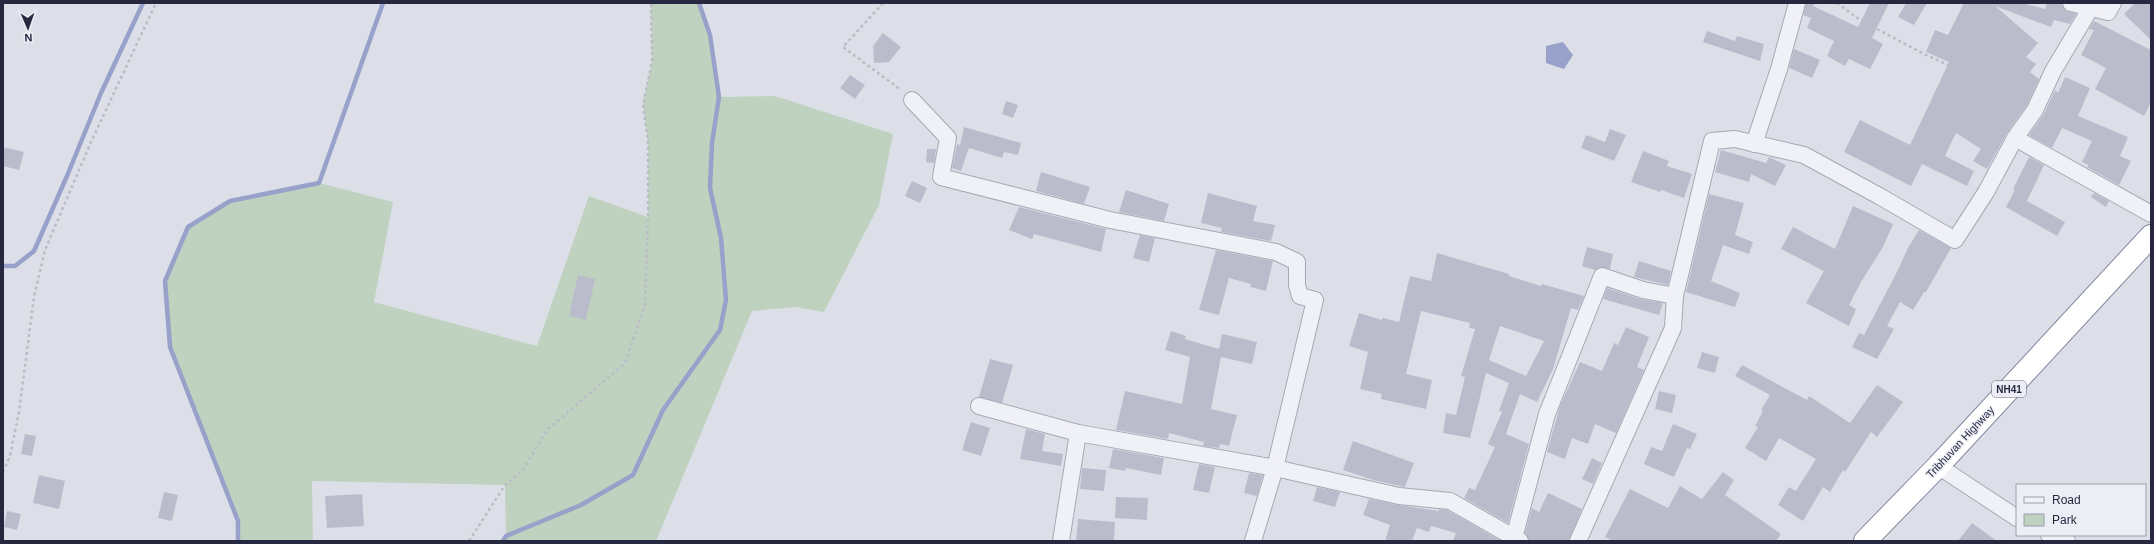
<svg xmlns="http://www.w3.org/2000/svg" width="2154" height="544" font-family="Arial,sans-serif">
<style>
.green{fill:#bed2bf}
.water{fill:#97a1c9}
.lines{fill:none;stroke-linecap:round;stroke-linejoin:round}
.stream{stroke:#97a1c9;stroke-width:4.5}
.building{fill:#bbbccb;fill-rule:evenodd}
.minor-casing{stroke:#a6a8b5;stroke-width:18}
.trunk-casing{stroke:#85879f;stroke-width:24}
.path{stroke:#bbbdc6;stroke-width:2.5;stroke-dasharray:3 3;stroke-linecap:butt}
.minor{stroke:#f0f1f6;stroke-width:16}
.trunk{stroke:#fff;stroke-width:22}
.labels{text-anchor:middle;stroke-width:3;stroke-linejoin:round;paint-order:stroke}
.shield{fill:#edeef5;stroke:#626376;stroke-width:1}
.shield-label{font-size:10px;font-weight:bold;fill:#26283f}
.street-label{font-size:11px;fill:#26283f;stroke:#edeef5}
</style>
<rect width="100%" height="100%" fill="#dddfe8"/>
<polygon class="green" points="651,3 699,3 710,35 719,97 775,96 893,134 879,205 824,312 796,307 752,311 656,541 503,541 506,536 505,485 312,481 313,541 238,541 238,521 170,347 165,281 188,227 230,201 319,183 393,202 374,302 537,346 589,196 648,217 648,142 643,105 652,61"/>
<polygon class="water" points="1563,42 1573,55 1564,69 1546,63 1546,46"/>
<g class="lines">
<g class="stream">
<polyline points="3,266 15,266 34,251 67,176 101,93 143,3"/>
<polyline points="238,541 238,521 170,347 165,281 188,227 230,201 319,183 383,3"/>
<polyline points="503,541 506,536 581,505 633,475 663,410 720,330 726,300 721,238 710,188 712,143 719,97 710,35 699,3"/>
</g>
</g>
<g class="building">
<polygon points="1806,3 1815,3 1813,6 1858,27 1870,3 1889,3 1872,38 1883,44 1870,69 1849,59 1845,66 1827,56 1834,41 1807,28 1811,18 1803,15"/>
<polygon points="1906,3 1927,3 1914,25 1898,17"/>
<polygon points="1964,3 2022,3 2045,9 2047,3 2062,3 2065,10 2076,14 2070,24 2054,20 2051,27 1995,6 2038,43 2026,57 2036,64 2030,72 2039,79 2027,105 2007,133 1987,169 1973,161 1981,149 1956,133 1945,156 1974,171 1967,186 1922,164 1911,186 1844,152 1860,120 1910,145 1949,62 1926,52 1935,30 1948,35"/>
<polygon points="2135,3 2151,3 2151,40 2124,14"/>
<polygon points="2094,21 2151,50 2151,102 2144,116 2095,89 2106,68 2081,55 2094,30 2089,29"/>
<polygon points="1707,31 1735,41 1737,36 1764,44 1760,61 1703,42"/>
<polygon points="883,33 901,47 889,62 874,63 873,46"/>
<polygon points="1794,49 1820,60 1812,78 1789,68"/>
<polygon points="850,75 865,85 855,99 840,88"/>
<polygon points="2065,77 2090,88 2078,116 2128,137 2120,156 2131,161 2119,185 2087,167 2089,165 2082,162 2092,141 2062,128 2052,148 2029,135 2044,114 2055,90 2058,93"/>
<polygon points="1006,101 1018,105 1013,118 1002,114"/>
<polygon points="964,127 1021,143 1018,155 1004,152 1002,158 969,148 961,171 952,168 957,144 960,145"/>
<polygon points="1610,129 1626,135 1614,161 1581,148 1586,135 1605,142"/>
<polygon points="3,147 24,152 19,170 3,166"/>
<polygon points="927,149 936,149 934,163 926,162"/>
<polygon points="1721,150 1766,163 1769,157 1786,165 1775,186 1751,174 1749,182 1715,172"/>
<polygon points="1643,151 1669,161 1667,166 1692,174 1684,198 1661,190 1660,192 1631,182"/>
<polygon points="2029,157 2044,165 2027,201 2065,222 2057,236 2006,207 2015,190 2013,189"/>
<polygon points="1041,172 1090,187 1084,204 1036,191"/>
<polygon points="912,181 927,188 920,203 905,196"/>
<polygon points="1126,190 1169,204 1164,221 1119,212"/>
<polygon points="1208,193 1257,206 1253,221 1275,225 1271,241 1221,232 1222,228 1201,223"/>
<polygon points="2094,193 2109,201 2106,207 2091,197"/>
<polygon points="1709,194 1744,203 1735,235 1753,242 1749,254 1723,245 1711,281 1740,293 1735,307 1686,292"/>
<polygon points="1853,206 1893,224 1883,247 1861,282 1849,305 1856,309 1849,326 1806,303 1824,271 1781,249 1793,227 1835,249"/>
<polygon points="1019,207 1106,229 1101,252 1034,234 1032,239 1009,230"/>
<polygon points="1919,230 1951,248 1926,292 1924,292 1913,310 1900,302 1887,326 1894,329 1877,359 1852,347 1859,333 1864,335 1898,270 1908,248"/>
<polygon points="1140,235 1155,238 1149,262 1133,258"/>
<polygon points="1587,247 1613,254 1610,269 1601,267 1595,270 1582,266"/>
<polygon points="1216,250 1273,261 1266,291 1250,287 1251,284 1229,278 1219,315 1199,310"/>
<path d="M1437,253l72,21v2l32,10 1,-2 42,12 -6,14 -7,-2 -18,61 -16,33 -17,-8 -14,40 23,10 -21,79 -44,-25 5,-10 6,2 20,-43 -7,-3 14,-32 -3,-1 10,-28 -23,-10 -16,65 -27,-5 3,-20 10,2 9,-38 -4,-1 14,-47 -6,-1 1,-5 -49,-12 -15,63 26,6 -6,29 -45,-10 1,-5 -22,-5 8,-37 -19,-6 10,-33 23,7 1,-2 16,4 11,-46 21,5zM1500,326l44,15 -18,35 -37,-16z"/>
<polygon points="1639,261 1671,271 1668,285 1634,277"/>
<polygon points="578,275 595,279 586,320 569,316"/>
<polygon points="1607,288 1640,299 1663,303 1659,315 1603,299"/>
<polygon points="1626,327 1649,337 1637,367 1644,370 1616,433 1595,424 1588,444 1572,438 1565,459 1547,452 1560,406 1580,362 1602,371 1614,343 1618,345"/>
<polygon points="1171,331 1186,336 1185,339 1219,349 1222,334 1257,342 1252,364 1221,357 1211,409 1237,415 1229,446 1220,444 1219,448 1203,446 1204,442 1169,433 1168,439 1116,430 1125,391 1182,404 1190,357 1165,350"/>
<polygon points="1702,352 1719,357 1715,373 1697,368"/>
<polygon points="990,359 1013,365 1002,403 979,397"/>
<polygon points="1742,365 1807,400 1809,396 1850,423 1877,385 1903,402 1877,437 1871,432 1845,472 1843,470 1830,492 1823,487 1803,521 1778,505 1789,487 1796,491 1816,459 1779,438 1766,461 1745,448 1758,427 1755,426 1763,411 1761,410 1770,395 1735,376"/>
<polygon points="1659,391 1676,395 1672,413 1655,409"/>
<polygon points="971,422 990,428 981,456 962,450"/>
<polygon points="1673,424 1697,434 1690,449 1687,448 1674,477 1644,464 1651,447 1662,451"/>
<polygon points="1026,429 1045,434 1042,451 1063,454 1061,466 1020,459"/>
<polygon points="25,434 36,436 32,456 21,454"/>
<polygon points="1353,441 1414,463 1405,487 1373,480 1343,470"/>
<polygon points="1113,449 1164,458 1161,475 1126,468 1125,471 1109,468"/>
<polygon points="1592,458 1602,463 1593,484 1582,479"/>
<polygon points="1199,464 1215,467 1209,493 1193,490"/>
<polygon points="1082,468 1106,470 1104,491 1080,489"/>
<polygon points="1723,472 1734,480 1725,495 1781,534 1776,541 1613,541 1605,537 1630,489 1668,508 1680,486 1702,499"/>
<polygon points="1249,473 1263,475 1257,496 1244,493"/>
<polygon points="39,475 65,481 59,509 33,503"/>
<polygon points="1317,487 1340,492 1335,507 1313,501"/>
<polygon points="164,492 178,495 172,521 158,518"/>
<polygon points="1548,493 1582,509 1569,541 1529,541 1525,533 1532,508 1539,512"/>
<polygon points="362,494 364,526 327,528 325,496"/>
<polygon points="1116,497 1148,498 1147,520 1115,518"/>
<polygon points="1369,499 1398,505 1439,511 1439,509 1447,510 1501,541 1453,541 1456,533 1431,526 1429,532 1417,528 1412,541 1385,541 1390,525 1363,515"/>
<polygon points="7,511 21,514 17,530 4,527"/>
<polygon points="1078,519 1115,522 1114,541 1076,541"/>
<polygon points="1972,523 1997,541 1958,541"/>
</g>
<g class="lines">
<defs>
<g id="minor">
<polyline points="2071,3 2108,12 2113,3"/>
<polyline points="912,100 948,138 941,177 1110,220 1276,252 1297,262 1297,285 1300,296 1315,300 1275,468 1253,541"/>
<polyline points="2015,138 2151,214"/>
<polyline points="1754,144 1779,69 1797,3"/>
<polyline points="979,406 1078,433 1275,468 1399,496 1450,501 1520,541"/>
<polyline points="1938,466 2017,518"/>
<polyline points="2049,535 2067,541"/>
<polyline points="1514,538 1547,414 1602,276 1643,290 1675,296 1712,141 1735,139 1804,155 1881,197 1955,240 1986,192 2015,138 2035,110 2053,71 2090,9"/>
<polyline points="1061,541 1078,433"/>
<polyline points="1578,541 1673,328 1675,296"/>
</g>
<polyline id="trunk" points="1865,541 1938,466 2151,236"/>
</defs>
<use href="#minor" class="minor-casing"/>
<use href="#trunk" class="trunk-casing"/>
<g class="path">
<polyline points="883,3 843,47 901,90"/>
<polyline points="1837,3 1860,20 1924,54 1988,83 2022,102"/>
<polyline points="3,472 10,456 19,412 34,297 45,250 91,142 156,3"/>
<polyline points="469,541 505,485 523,470 547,430 625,363 645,305 648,218 648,142 643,105 652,61 651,3"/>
</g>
<use href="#minor" class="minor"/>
<use href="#trunk" class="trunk"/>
</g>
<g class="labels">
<rect class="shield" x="1992" y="381" width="34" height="16" rx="3"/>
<g class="shield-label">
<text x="2009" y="393">NH41</text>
</g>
<g class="street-label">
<text transform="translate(1960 442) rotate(-47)" y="4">Tribhuvan Highway</text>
</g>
</g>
<rect width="2154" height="544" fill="none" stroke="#26283f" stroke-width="8"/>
<rect x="2016" y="484" width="130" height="52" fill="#edeef5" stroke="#9d9fac"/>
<rect x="2024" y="497" width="20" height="6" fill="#f0f1f6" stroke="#9d9fac"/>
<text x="2052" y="504" font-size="12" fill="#26283f">Road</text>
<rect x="2024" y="514" width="20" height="12" fill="#bed2bf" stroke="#9d9fac"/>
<text x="2052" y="524" font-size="12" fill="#26283f">Park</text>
<g transform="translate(28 28) rotate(178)" stroke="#edeef5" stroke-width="3" paint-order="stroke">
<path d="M0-3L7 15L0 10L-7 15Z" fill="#26283f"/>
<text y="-6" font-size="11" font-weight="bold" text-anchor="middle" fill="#26283f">N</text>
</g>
</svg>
